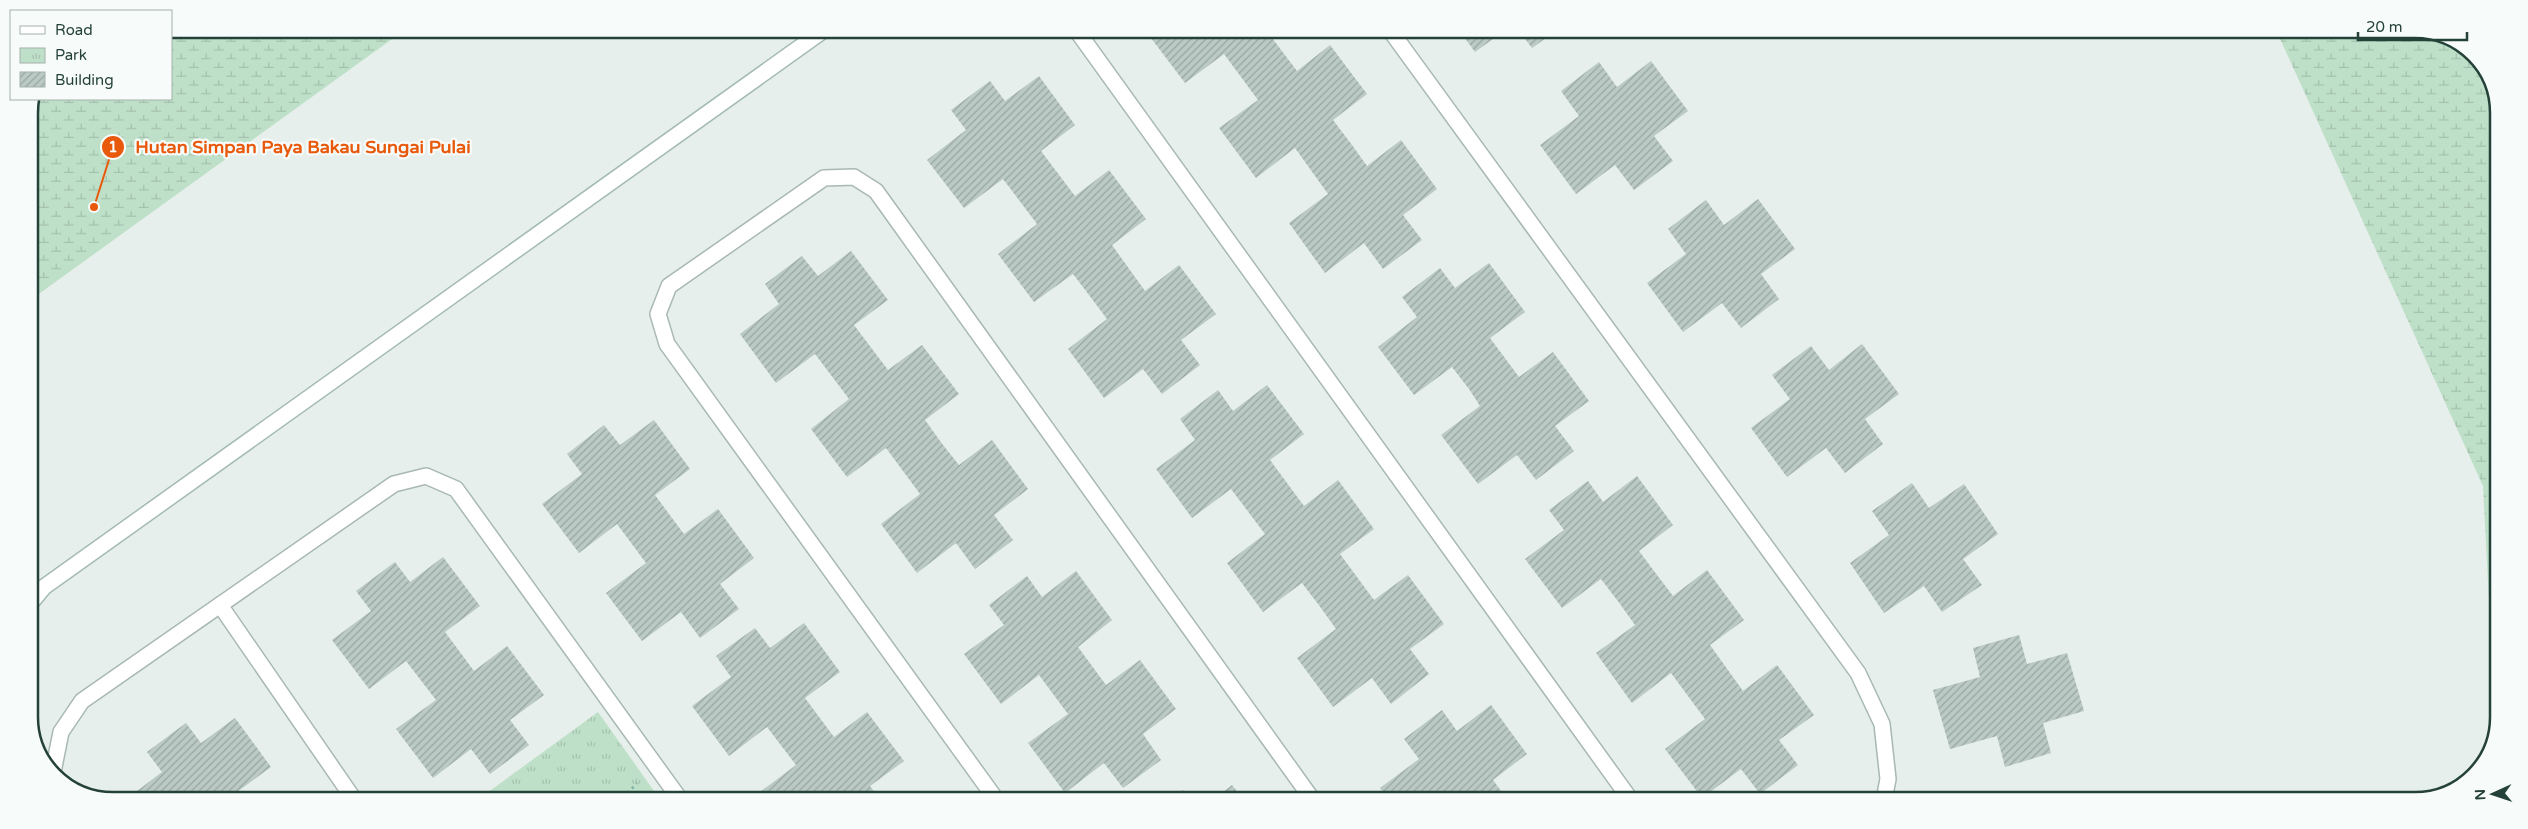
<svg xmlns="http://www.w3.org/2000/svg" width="2528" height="829" font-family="'Varela Round',sans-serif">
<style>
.wetland{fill:url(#wetland-marsh)}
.park{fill:url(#park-tufts)}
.building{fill:url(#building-hatch)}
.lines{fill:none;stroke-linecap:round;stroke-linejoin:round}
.street-casing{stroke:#a8b8b2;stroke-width:18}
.secondary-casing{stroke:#a4bbb3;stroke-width:18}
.path{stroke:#86b3a5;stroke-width:3;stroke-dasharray:2.5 4;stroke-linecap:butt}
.street{stroke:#fff;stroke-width:15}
.secondary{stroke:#fff;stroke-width:15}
.rim{fill:none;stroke:#24423a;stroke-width:2.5}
.leader{fill:none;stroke:#e8590c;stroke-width:2}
.callout-dot{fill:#e8590c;stroke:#f7fbf9;stroke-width:2}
.mark-label{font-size:15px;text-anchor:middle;font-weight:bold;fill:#fff}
.callout-label{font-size:18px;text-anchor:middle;font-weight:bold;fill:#e8590c;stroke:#f7fbf9;stroke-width:4.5;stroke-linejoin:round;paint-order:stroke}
</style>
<defs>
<pattern id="wetland-marsh" width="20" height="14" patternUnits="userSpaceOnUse" patternTransform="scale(1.25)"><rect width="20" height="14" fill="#bfe0c8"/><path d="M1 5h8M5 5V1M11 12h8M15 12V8" fill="none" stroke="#a4c1ad"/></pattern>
<pattern id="park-tufts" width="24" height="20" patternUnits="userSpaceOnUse" patternTransform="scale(1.25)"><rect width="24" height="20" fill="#bfe0c8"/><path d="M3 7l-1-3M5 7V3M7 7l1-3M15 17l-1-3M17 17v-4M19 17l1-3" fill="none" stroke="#a4c1ad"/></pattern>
<pattern id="building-hatch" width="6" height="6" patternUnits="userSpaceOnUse" patternTransform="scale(1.25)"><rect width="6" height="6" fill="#bbcac4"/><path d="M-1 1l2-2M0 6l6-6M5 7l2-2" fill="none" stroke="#98a6a0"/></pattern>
</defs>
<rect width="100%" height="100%" fill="#e6efeb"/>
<g class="wetland">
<polygon points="171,29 406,29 29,301 29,113 32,99 171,99"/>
<polygon points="2277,32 2437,32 2479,58 2499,107 2496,736 2483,486"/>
</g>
<polygon class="park" points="598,712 659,798 480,798"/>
<g class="building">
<polygon points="1154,30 1266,30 1297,71 1330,45 1367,94 1333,120 1352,145 1367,166 1401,140 1437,189 1403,215 1422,240 1383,269 1364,243 1325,273 1289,223 1328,194 1295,148 1256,178 1219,128 1258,100 1224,54 1185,83 1148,34"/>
<polygon points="1459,30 1469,30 1504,31 1475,52"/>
<polygon points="1519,31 1556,31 1532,48"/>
<polygon points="1651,61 1688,111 1654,136 1673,161 1634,190 1615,165 1576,194 1540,145 1579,116 1561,91 1599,62 1617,87"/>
<polygon points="1039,76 1075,125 1041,151 1075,196 1109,170 1146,219 1112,245 1145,291 1179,265 1216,314 1181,340 1200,365 1162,394 1143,369 1104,398 1068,349 1107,319 1092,299 1073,274 1034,302 998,254 1037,224 1003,179 964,208 927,160 966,130 951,110 971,95 990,81 1005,101"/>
<polygon points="1758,199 1795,249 1761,274 1779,299 1741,328 1722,303 1683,332 1647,283 1686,254 1668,229 1706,200 1724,225"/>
<polygon points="851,251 888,300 854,325 888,370 922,345 959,394 925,420 943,445 959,465 992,440 1028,489 994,515 1013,540 975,569 956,543 917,573 881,524 920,494 886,448 847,477 811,429 849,399 815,354 776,383 740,334 779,304 765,284 802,256 818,276"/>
<polygon points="1489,263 1525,312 1490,338 1519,377 1553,352 1589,401 1555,426 1574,451 1536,480 1517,455 1478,484 1441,435 1480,406 1469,389 1452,367 1414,395 1378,347 1417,317 1402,297 1440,268 1455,288"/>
<polygon points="1862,344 1899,394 1865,419 1883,444 1845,473 1826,448 1787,477 1751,428 1790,399 1772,375 1811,346 1829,370"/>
<polygon points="1267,385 1304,434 1270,460 1304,506 1338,480 1374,529 1340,554 1374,600 1408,575 1444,624 1410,649 1429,674 1391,704 1372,678 1333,707 1297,658 1336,629 1321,608 1302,583 1263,612 1227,563 1265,534 1231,489 1192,518 1156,469 1195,440 1180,419 1218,390 1233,411"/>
<polygon points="654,420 690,469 655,495 672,518 684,534 718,509 754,558 720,584 739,609 700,638 681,612 642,641 606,593 646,563 617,524 579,553 542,504 582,474 567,454 604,425 620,445"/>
<polygon points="1637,476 1673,525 1639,551 1657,575 1673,596 1707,570 1744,620 1710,645 1743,691 1777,665 1814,715 1779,740 1798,765 1760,794 1741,769 1702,798 1665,749 1705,719 1671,673 1632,703 1596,653 1635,625 1620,604 1601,579 1562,608 1525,559 1564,530 1549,510 1569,495 1588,481 1603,502"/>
<polygon points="1912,483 1929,508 1964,484 1998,534 1963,559 1982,585 1942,612 1924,586 1884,613 1850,563 1889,535 1872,511"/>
<polygon points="443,557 480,606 445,632 474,671 507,646 544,695 510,720 529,745 490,774 471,749 433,778 396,729 436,700 406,661 369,689 332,640 371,611 356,591 395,562 410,582"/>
<polygon points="1076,571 1112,620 1078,647 1106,685 1140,660 1176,709 1143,734 1161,760 1123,788 1104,763 1065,793 1028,743 1068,714 1056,698 1039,675 1001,704 964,654 1004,625 989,605 1027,576 1042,597"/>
<polygon points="804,623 840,672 805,698 834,737 867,712 904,761 870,786 879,798 758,798 756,795 796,765 767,727 729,756 692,706 731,677 716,656 755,628 770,648"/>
<polygon points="2019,635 2027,664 2067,653 2084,711 2043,723 2051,753 2005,767 1997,736 1950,749 1933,690 1980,677 1973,648"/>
<polygon points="1491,705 1527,754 1493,780 1507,799 1387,799 1380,788 1419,759 1404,739 1442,710 1457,731"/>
<polygon points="235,718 271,767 237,792 241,797 129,797 162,772 147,752 167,737 186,723 201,743"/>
<polygon points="1232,785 1243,799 1214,799"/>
<polygon points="1183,790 1190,799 1172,799"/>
</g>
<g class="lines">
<defs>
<g id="street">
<polyline points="1080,30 1080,35 1630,799"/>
<polyline points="1390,30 1858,673 1882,724 1888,779 1884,800"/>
<polyline points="220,605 353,798"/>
<polyline points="53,772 61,732 82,701 394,484 426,476 456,489 679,798"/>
<polyline points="995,798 667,344 658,314 669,286 824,178 854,177 876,191 1312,799"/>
</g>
<polyline id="secondary" points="29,605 44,587 824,30"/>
</defs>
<use href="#street" class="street-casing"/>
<use href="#secondary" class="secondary-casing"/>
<polyline class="path" points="623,798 637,783"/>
<use href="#street" class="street"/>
<use href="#secondary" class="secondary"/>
</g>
<path d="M0 0H2528V829H0ZM113 38H2415A75 75 0 0 1 2490 113V717A75 75 0 0 1 2415 792H113A75 75 0 0 1 38 717V113A75 75 0 0 1 113 38Z" fill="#f7fbf9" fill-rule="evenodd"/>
<path class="rim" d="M113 38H2415A75 75 0 0 1 2490 113V717A75 75 0 0 1 2415 792H113A75 75 0 0 1 38 717V113A75 75 0 0 1 113 38Z"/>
<path class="leader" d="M94 207L113 147"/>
<g class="callout-dot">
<circle cx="94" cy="207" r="5"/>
<circle cx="113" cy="147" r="12"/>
</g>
<g class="mark-label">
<text x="113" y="152">1</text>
</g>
<g class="callout-label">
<text x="303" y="153">Hutan Simpan Paya Bakau Sungai Pulai</text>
</g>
<rect x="10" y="10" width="162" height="90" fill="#f7fbf9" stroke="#a3b1ad"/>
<rect x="20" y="26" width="25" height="8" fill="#ffffff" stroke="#a3b1ad"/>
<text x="55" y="35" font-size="15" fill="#24423a">Road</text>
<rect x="20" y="48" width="25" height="15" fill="url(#park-tufts)" stroke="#a3b1ad"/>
<text x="55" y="60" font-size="15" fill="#24423a">Park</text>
<rect x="20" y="72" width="25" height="15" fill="url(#building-hatch)" stroke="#a3b1ad"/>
<text x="55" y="85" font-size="15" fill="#24423a">Building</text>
<g transform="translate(2493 794) rotate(267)" stroke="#f7fbf9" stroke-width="4" paint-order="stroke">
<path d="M0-4L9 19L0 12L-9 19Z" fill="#24423a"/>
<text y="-8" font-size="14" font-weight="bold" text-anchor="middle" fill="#24423a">N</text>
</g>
<path d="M2358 32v8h109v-8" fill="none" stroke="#24423a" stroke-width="2.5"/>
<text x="2366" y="32" font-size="15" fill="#24423a" stroke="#f7fbf9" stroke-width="4" paint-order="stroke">20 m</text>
</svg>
